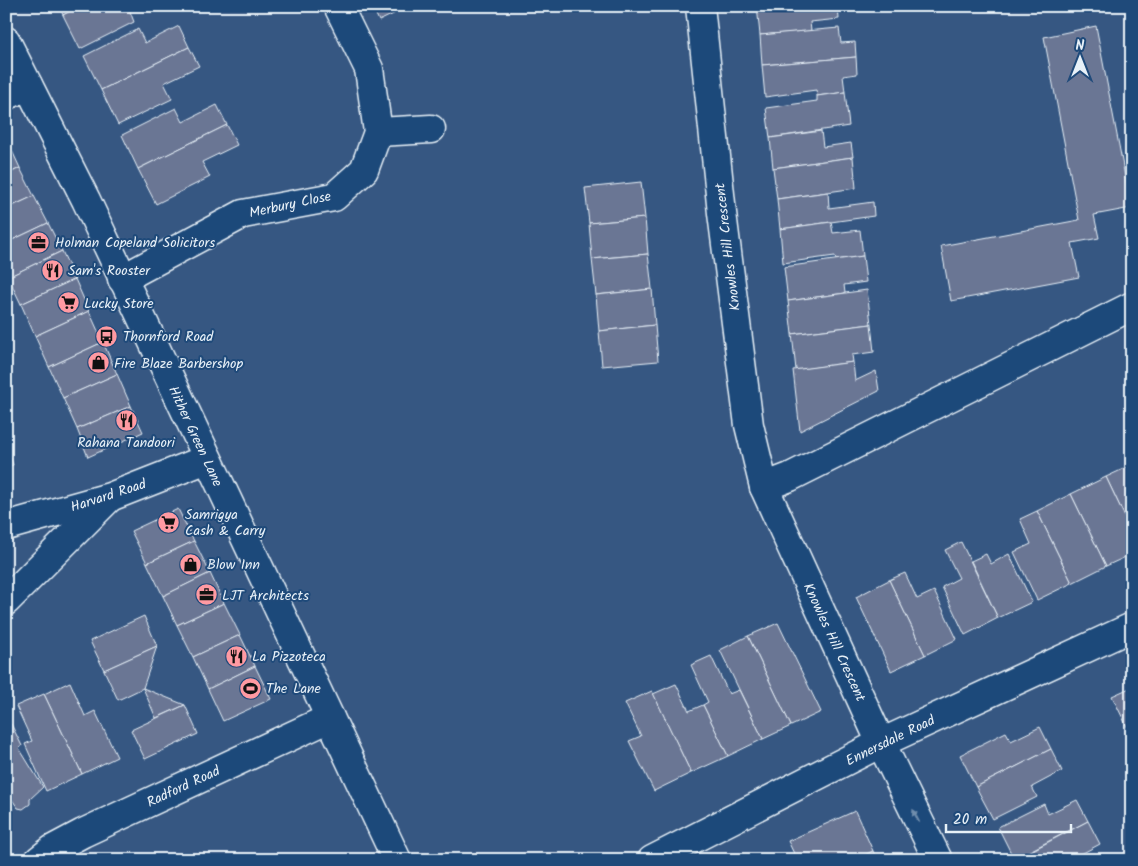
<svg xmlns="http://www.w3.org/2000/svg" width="1138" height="866" font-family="Kalam,sans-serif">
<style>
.building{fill:#6b7694;stroke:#e8f1f8}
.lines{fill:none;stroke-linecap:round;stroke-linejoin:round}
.minor-casing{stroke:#e8f1f8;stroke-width:31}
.tertiary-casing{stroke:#e8f1f8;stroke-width:31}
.minor{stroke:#1f4a7a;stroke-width:28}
.tertiary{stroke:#1f4a7a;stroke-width:28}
.oneway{fill:#6f8dac}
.labels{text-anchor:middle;stroke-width:4;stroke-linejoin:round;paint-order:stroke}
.street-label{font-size:14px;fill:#e8f1f8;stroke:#1f4a7a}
.poi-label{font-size:14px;fill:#e8f1f8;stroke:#1f4a7a;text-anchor:start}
</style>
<rect width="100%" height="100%" fill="#365782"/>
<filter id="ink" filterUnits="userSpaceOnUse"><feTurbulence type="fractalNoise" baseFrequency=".02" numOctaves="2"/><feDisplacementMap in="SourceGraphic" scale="10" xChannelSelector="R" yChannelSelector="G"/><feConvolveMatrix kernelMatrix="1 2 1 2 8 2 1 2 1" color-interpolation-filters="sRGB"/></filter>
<g filter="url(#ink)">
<g class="building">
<polygon points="59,6 80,6 63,15"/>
<polygon points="80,6 128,6 134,22 80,49 63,15"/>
<polygon points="372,6 410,6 379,21"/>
<polygon points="757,6 838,6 839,19 810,22 811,31 760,35"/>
<polygon points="179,26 189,47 101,90 84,56 138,29 145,43"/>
<polygon points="1096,26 1131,208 1094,215 1099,238 1072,243 1079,277 951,301 941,246 1079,220 1044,37"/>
<polygon points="839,28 841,43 855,42 856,57 762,65 760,35"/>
<polygon points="189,47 199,66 164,83 172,99 118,125 101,90"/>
<polygon points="856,57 857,74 843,76 845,92 817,96 816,90 765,97 762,65"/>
<polygon points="845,92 849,126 770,138 766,108 817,101 817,96"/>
<polygon points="217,105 227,125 138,169 122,135 176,108 183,122"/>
<polygon points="227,125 237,145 202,162 210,177 156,204 138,169"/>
<polygon points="821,131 823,147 851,143 853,157 773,168 770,138"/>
<polygon points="7,140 20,168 6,175 6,141"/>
<polygon points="853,157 856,188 777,199 773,168"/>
<polygon points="20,168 34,196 6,209 6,175"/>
<polygon points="641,182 645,218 589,223 585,188"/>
<polygon points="828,192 829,208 873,202 874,216 780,229 777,199"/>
<polygon points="34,196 48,223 6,243 6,209"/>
<polygon points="645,218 648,254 592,259 589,223"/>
<polygon points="831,222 833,233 860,230 863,256 836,260 835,256 783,263 780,229"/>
<polygon points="48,223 62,251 8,277 6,243"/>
<polygon points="62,251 75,279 21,304 8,277"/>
<polygon points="648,254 652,289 596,295 592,259"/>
<polygon points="863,256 866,282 844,285 845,293 788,301 784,267"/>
<polygon points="75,279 89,311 35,336 21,304"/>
<polygon points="652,289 655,325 599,331 596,295"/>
<polygon points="867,290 871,324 792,334 788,301"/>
<polygon points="89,311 103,342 49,367 35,336"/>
<polygon points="871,324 874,352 852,355 853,362 796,370 792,334"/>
<polygon points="655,325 658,361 602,366 599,331"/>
<polygon points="103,342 117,374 63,398 49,367"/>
<polygon points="853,362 855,381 876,371 879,391 800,431 793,370"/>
<polygon points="117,374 131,406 77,429 63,398"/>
<polygon points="131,406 143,432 88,457 77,429"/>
<polygon points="6,442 13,465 6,467"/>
<polygon points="1132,465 1132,532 1106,477"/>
<polygon points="1106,477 1132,532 1132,554 1106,566 1071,494"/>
<polygon points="1071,494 1106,566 1072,583 1037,511"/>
<polygon points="178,509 194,541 147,563 131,531"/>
<polygon points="1037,511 1072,583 1037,600 1014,552 1031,544 1020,519"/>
<polygon points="194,541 210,573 163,596 147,563"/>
<polygon points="961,542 998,618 965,635 942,587 959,578 945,550"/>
<polygon points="986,554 991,564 1009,554 1032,602 998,618 971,561"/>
<polygon points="210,573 224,603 177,625 163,596"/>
<polygon points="905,573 917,599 934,591 957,639 925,655 889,580"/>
<polygon points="889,580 925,655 891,671 856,597"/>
<polygon points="224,603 240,635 193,657 177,625"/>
<polygon points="144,616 157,646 104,670 90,641"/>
<polygon points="778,623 821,712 791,726 748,636"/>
<polygon points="240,635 255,666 208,689 193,657"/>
<polygon points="748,636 791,726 763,739 720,650"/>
<polygon points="157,646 143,688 118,700 104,670"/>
<polygon points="711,656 729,694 739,690 763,739 728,756 703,705 708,702 691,665"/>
<polygon points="255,666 271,699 223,721 208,689"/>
<polygon points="70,682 85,716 95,711 117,757 82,774 44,694"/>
<polygon points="676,684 689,711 703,705 728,756 691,773 653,694"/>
<polygon points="1132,687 1132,737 1112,696"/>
<polygon points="143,688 185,705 156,718"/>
<polygon points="652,691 691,773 654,791 629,741 641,736 625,703"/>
<polygon points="44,694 82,774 46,791 25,744 32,741 16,706"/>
<polygon points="185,705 198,734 145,759 131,730"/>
<polygon points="11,724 22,746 19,748 43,787 30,799 30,804 23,809 18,808 6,791 6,727"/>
<polygon points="1040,727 1051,749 976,787 960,755 1006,732 1011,741"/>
<polygon points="1051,749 1062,771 1032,787 1037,797 993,819 976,787"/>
<polygon points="1077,800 1088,821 1014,859 998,827 1044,804 1048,814"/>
<polygon points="6,802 13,810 9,814 11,820 6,824"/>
<polygon points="855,811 873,851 855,860 797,860 788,841"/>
<polygon points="1088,821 1100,844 1070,860 1014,860"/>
<polygon points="873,851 877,860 855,860"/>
</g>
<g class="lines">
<defs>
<g id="minor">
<polyline points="700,6 722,213 749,425 764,487 881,743 938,860"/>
<polyline points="6,96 28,85"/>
<polyline points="378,132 431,129"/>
<polyline points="122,279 243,214 334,197 364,170 378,132 369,69 338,6"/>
<polyline points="764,487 790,477 1132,306"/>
<polyline points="6,526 110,497 207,459"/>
<polyline points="6,601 109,498"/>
<polyline points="39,860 53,849 83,833 330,718"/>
<polyline points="652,860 881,743 1132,627"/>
</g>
<polyline id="tertiary" points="6,41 86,200 397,860"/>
</defs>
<use href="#minor" class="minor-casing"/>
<use href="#tertiary" class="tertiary-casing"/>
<use href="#minor" class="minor"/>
<use href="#tertiary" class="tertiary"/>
</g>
<defs><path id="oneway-solid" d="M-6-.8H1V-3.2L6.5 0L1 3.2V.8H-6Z" transform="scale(1.25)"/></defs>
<use class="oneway" href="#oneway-solid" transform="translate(916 816) rotate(-116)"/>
</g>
<defs>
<symbol id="office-disc" viewBox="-11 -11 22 22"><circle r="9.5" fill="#ff9aa2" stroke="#1f4a7a"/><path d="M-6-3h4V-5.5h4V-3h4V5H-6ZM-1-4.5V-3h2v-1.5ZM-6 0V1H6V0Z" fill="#111"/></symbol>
<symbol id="restaurant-disc" viewBox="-11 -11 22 22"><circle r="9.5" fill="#ff9aa2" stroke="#1f4a7a"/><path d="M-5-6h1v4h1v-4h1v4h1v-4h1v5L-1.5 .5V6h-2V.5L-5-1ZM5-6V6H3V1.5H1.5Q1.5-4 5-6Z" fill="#111"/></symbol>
<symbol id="supermarket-disc" viewBox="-11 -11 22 22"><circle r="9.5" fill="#ff9aa2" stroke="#1f4a7a"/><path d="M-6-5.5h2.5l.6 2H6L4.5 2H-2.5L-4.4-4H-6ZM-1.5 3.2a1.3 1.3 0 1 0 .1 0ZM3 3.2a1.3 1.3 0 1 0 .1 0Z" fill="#111"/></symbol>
<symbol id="bus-disc" viewBox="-11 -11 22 22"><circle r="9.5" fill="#ff9aa2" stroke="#1f4a7a"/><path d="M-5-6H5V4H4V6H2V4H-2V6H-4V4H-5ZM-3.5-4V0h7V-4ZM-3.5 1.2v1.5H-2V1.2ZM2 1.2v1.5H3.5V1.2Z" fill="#111"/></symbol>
<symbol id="shop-disc" viewBox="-11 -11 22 22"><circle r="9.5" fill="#ff9aa2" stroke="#1f4a7a"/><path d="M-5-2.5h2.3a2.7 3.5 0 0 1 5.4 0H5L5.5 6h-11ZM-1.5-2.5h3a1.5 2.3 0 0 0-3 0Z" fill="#111"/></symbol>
<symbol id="stadium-disc" viewBox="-11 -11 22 22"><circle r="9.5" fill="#ff9aa2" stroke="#1f4a7a"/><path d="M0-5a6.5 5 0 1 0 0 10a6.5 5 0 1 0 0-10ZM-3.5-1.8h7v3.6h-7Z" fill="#111"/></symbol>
</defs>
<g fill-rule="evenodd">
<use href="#office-disc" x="26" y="230" width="25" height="25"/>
<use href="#restaurant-disc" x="40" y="258" width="25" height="25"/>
<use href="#supermarket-disc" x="56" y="290" width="25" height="25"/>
<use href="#bus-disc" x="94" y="324" width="25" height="25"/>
<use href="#shop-disc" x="86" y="350" width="25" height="25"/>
<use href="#restaurant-disc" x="114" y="408" width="25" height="25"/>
<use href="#supermarket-disc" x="156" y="510" width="25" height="25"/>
<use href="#shop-disc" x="178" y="552" width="25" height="25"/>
<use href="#office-disc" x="194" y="582" width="25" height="25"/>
<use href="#restaurant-disc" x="224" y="644" width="25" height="25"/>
<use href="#stadium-disc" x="238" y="676" width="25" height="25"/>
</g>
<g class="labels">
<g class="street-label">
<text transform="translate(290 204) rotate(-12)" y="5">Merbury Close</text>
<text transform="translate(727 247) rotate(-97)" y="5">Knowles Hill Crescent</text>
<text transform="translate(196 436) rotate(65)" y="5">Hither Green Lane</text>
<text transform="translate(108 495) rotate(-18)" y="5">Harvard Road</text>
<text transform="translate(835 642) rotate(65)" y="5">Knowles Hill Crescent</text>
<text transform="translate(890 740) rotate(-26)" y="5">Ennersdale Road</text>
<text transform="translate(183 786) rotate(-25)" y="5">Radford Road</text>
</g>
<g class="poi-label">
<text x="55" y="247">Holman Copeland Solicitors</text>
<text x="68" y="275">Sam's Rooster</text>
<text x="84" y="308">Lucky Store</text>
<text x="123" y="341">Thornford Road</text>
<text x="114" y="368">Fire Blaze Barbershop</text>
<text x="126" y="447" text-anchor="middle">Rahana Tandoori</text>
<text x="185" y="519">Samrigya<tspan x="185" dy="16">Cash &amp; Carry</tspan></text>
<text x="207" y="569">Blow Inn</text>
<text x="222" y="600">LJT Architects</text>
<text x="252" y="661">La Pizzoteca</text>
<text x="266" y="693">The Lane</text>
</g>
</g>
<rect width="1138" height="866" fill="none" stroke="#1f4a7a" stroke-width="25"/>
<rect x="12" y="12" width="1113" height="841" fill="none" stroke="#e8f1f8" stroke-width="2" filter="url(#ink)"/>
<g transform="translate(1080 58)" stroke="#1f4a7a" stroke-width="4" paint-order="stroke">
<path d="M0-4L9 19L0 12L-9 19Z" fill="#e8f1f8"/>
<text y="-8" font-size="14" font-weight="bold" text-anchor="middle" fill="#e8f1f8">N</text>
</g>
<path d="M946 824v8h125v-8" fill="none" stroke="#e8f1f8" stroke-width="2.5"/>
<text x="953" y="824" font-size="15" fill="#e8f1f8" stroke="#1f4a7a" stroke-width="4" paint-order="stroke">20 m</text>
</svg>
